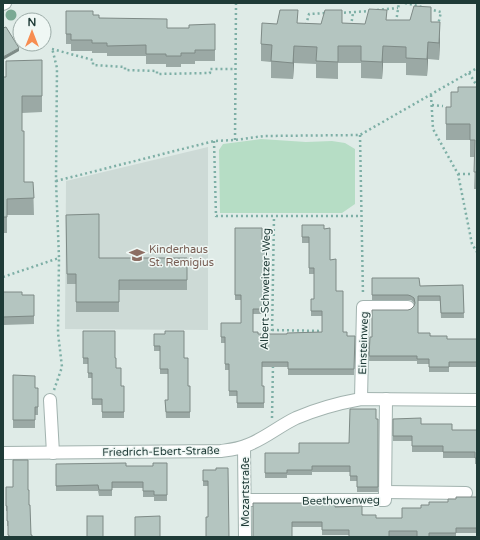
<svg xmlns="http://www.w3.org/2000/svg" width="480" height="540" font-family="'Varela Round',sans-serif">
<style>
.built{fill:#cddad6}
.green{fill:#b6ddc5}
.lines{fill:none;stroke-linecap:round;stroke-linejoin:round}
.minor-casing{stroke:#a2b3af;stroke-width:14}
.path{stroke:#7eafa6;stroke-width:2.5;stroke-dasharray:2 3;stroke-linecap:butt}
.minor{stroke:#fff;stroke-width:12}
.tree{fill:#7aa993}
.wall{fill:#9ba9a5}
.shaded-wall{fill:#7e8a86}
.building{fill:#b4c5c0;stroke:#7e8a86}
.labels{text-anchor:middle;stroke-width:3;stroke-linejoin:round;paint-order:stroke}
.education-label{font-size:11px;fill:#785e54;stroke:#eff7f4;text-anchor:start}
.street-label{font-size:11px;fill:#1f3b37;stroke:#eff7f4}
</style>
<rect width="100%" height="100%" fill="#dfebe7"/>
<polygon class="built" points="208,147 208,330 65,329 66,181"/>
<polygon class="green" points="261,139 306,142 332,141 345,143 355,149 355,204 342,213 220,213 219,150 223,144"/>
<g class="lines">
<defs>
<g id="minor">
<polyline points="3,4 5,3"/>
<polyline points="361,399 363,307 408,307"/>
<polyline points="50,400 53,453"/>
<polyline points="244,447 245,537"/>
<path d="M3,453l218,-2c7,-1 17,-2 24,-5 18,-6 34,-20 51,-28 21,-9 43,-15 65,-19l116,1"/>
<polyline points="385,492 466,493"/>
<polyline points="245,500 385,500 386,399"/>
</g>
</defs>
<use href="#minor" class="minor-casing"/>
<g class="path">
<polyline points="405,3 422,7"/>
<polyline points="429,9 441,12 438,25"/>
<polyline points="377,10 398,8"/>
<polyline points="339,13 370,11"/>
<polyline points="396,22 399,3"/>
<polyline points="306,25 309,14 326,13"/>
<polyline points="351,26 353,13"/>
<polyline points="52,49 93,60 93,65 125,67 125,70 157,71 157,74 210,73 210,69 235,69"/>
<polyline points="469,73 477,86"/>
<polyline points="431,95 433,129 458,174 472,244 477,252"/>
<polyline points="432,105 443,106"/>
<polyline points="360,135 363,295"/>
<polyline points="235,140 236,3"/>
<polyline points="214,141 216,216 361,216"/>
<polyline points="458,174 470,174"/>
<polyline points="56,181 214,141 235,140 264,136 360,135 477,68"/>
<polyline points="3,277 59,258 56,181 57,68 52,48"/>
<polyline points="272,330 324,331"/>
<polyline points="272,336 274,217"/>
<polyline points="54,390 62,367 58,333 59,258"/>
<polyline points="272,418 273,365"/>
</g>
<use href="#minor" class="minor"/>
</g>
<circle class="tree" cx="11" cy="15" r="5.5"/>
<g class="wall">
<polygon points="66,11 93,15 99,18 167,28 189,28 215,24 215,61 195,61 195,64 181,64 181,67 166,67 166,64 146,64 146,56 107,56 107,53 92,53 92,51 71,51 71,44 66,44"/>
<polygon points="387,20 431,22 440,39 439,60 428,59 427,76 406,75 406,63 383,63 382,79 361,78 361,63 338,63 338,79 316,78 316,64 294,63 293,79 271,78 271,62 261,61 261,44 277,24 298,23 321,24 342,23 365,24"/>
<polygon points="42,60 42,112 22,113 22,131 24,182 33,182 34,215 7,215 7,233 3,233 3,77 6,77"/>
<polygon points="477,87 477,189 474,189 475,157 470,157 470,140 446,140 446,107 451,107 458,92"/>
<polygon points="66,215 99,258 187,258 187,290 119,290 119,312 76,312 76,284 67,284"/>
<polygon points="302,225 324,229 336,291 343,332 347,336 355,336 354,375 288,375 288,367 262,367 262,386 264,386 264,408 237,408 237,396 229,396 229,370 225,370 225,343 221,343 221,323 241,323 241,300 235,300 235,228 262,241 265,241 265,314 253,314 253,332 258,334 287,334 322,332 322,316 311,316 311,299 314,299 314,274 309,274 309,243 302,243"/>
<polygon points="372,278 420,286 463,285 464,318 441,318 440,301 418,301 418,333 447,339 477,339 477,367 449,367 449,372 429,372 429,364 417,364 417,361 369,361 370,337 372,337 408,310 411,309 415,305 414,303 411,300 372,300"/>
<polygon points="3,295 34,295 34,324 3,325"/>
<polygon points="83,331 115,358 116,368 121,386 124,386 124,418 102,418 102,405 92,405 92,378 88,378 88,364 83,364"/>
<polygon points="154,334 184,358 188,386 190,386 190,418 166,418 165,400 168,400 168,374 160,374 160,351 154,351"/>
<polygon points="13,375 35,388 38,388 38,415 35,415 35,428 13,428"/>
<polygon points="376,419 378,419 378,492 357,492 357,481 350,481 350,472 312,472 312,475 287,475 287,478 265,478 265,453 299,453 349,443"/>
<polygon points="393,419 452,430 477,430 477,464 475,464 475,458 443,458 443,452 412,452 412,441 393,441"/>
<polygon points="167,463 167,501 154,501 154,497 143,497 143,488 112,488 112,496 99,496 98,491 56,491 56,464 126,466 153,466"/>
<polygon points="203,470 216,470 208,517 208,486 203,486"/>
<polygon points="6,487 28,490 31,535 32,537 8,537 8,526 7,526 7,511 6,511"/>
<polygon points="477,497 477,533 456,533 456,537 417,537 417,536 389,536 349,535 322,535 322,527 292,527 253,503 335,507 376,518 402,518 421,508 429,505 448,502 456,499"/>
</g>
<g class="shaded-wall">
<polygon points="440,22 440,39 439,60 439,43"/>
<polygon points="428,42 428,59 427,76 427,59"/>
<polygon points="294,46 294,63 293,79 293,63"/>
<polygon points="383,46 383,63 382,79 382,62"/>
<polygon points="19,48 19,51 3,60 3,57"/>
</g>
<g class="building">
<polygon points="414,6 431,7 431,22 440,22 439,43 428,42 427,59 406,58 406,47 383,46 382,62 361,61 361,46 338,46 338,62 316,61 317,47 294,46 293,63 271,61 272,45 261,44 262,23 277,24 280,10 298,10 297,23 321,24 325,10 342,10 342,23 365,24 369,9 387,10 386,20 410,20"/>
<polygon points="66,11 93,11 93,15 99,15 99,18 167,19 167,28 189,28 189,25 215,24 215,50 195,50 195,53 181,53 181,56 166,56 166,54 146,54 146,45 107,46 107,43 92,43 92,40 71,40 71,34 66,34"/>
<polygon points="6,27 19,48 3,57 3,28"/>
<polygon points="42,60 42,96 22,96 22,131 24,131 24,182 33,182 34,198 7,199 7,217 3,217 3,77 6,77 6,61"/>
<polygon points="458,87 477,87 477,172 474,172 475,140 470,140 470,124 446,124 446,107 451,107 451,92 458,92"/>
<polygon points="99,214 99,258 187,258 187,280 119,280 119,302 76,302 76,274 67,274 66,215"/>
<polygon points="302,225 324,225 324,229 330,228 330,260 336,259 336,291 343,291 343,332 347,332 347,336 355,336 354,369 288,369 288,362 262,362 262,386 264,386 264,403 237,403 237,391 229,391 229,364 225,364 225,337 221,337 221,323 241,323 241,295 235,295 235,228 262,228 262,241 265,241 265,309 253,309 253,332 258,332 258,334 287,334 287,333 322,332 322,311 311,311 311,299 314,299 314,268 309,268 309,237 302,237"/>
<polygon points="372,278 419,278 420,286 463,285 464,313 441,313 440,296 418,296 418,333 430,333 430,336 447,336 447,339 477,339 477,362 449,362 449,367 429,367 429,359 417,359 417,356 369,356 370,337 372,337 372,310 408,310 411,309 414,306 415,303 414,298 411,296 408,295 372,295"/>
<polygon points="3,292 22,292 22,295 34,295 34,316 3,317"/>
<polygon points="83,331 115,331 115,358 116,358 116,368 121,368 121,386 124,386 124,412 102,412 102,399 92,399 92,373 88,373 88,358 83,358"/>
<polygon points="165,331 184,331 184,358 188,358 188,386 190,386 190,412 166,412 165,400 168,400 168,369 160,369 160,346 154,346 154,334 165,334"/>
<polygon points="13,375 35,376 35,388 38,388 38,407 35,407 35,420 13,420"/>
<polygon points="350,409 376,409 376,419 378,419 378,487 357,487 357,476 350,476 350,466 312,466 312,470 287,470 287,473 265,473 265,453 299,453 299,443 349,443"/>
<polygon points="421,418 421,424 452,424 452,430 477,430 477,458 475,458 475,452 443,452 443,446 412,446 412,436 393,436 393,419"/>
<polygon points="13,460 28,460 28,490 29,490 29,505 30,505 31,535 32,535 32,537 9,537 9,535 8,535 8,521 7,521 7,506 6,506 6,487 13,487"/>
<polygon points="126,463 126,466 153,466 153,463 167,463 167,495 154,495 154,491 143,491 143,482 112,482 112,490 99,490 98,485 56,486 56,464"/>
<polygon points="216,468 228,468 229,537 206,537 206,517 208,517 208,481 203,481 203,470 216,470"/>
<polygon points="456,497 477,497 477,528 456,528 456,533 429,533 429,537 417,537 417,531 389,531 389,537 349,537 349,530 322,530 322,522 292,522 292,537 253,537 253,503 335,503 335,507 362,506 362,515 376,515 376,518 402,518 402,508 421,508 421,505 429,505 429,502 448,502 448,499 456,499"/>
<rect x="87" y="516" width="16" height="21"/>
<polygon points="160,516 160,537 135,537 135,517"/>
</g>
<defs>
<symbol id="school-bare" viewBox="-9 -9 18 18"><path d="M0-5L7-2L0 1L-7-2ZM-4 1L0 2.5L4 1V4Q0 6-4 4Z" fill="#8d6e63" stroke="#eff7f4" stroke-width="2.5" paint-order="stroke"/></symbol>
</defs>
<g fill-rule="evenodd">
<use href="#school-bare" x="126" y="244" width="22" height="22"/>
</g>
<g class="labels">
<g class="education-label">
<text x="149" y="253">Kinderhaus<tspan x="149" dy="13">St. Remigius</tspan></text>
</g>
<g class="street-label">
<text transform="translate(265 289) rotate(-89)" y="4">Albert-Schweitzer-Weg</text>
<text transform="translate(363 343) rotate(-88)" y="4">Einsteinweg</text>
<text transform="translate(161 451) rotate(-1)" y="4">Friedrich-Ebert-Straße</text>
<text transform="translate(245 492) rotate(-90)" y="4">Mozartstraße</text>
<text transform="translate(341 500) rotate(-1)" y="4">Beethovenweg</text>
</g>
</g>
<rect width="480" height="540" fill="none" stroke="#1f3b37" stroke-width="8"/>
<g transform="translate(32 32)"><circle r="19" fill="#eff7f4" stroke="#9caca8"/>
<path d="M0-3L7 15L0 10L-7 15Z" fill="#f78d51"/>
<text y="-6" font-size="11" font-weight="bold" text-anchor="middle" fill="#1f3b37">N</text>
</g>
</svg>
